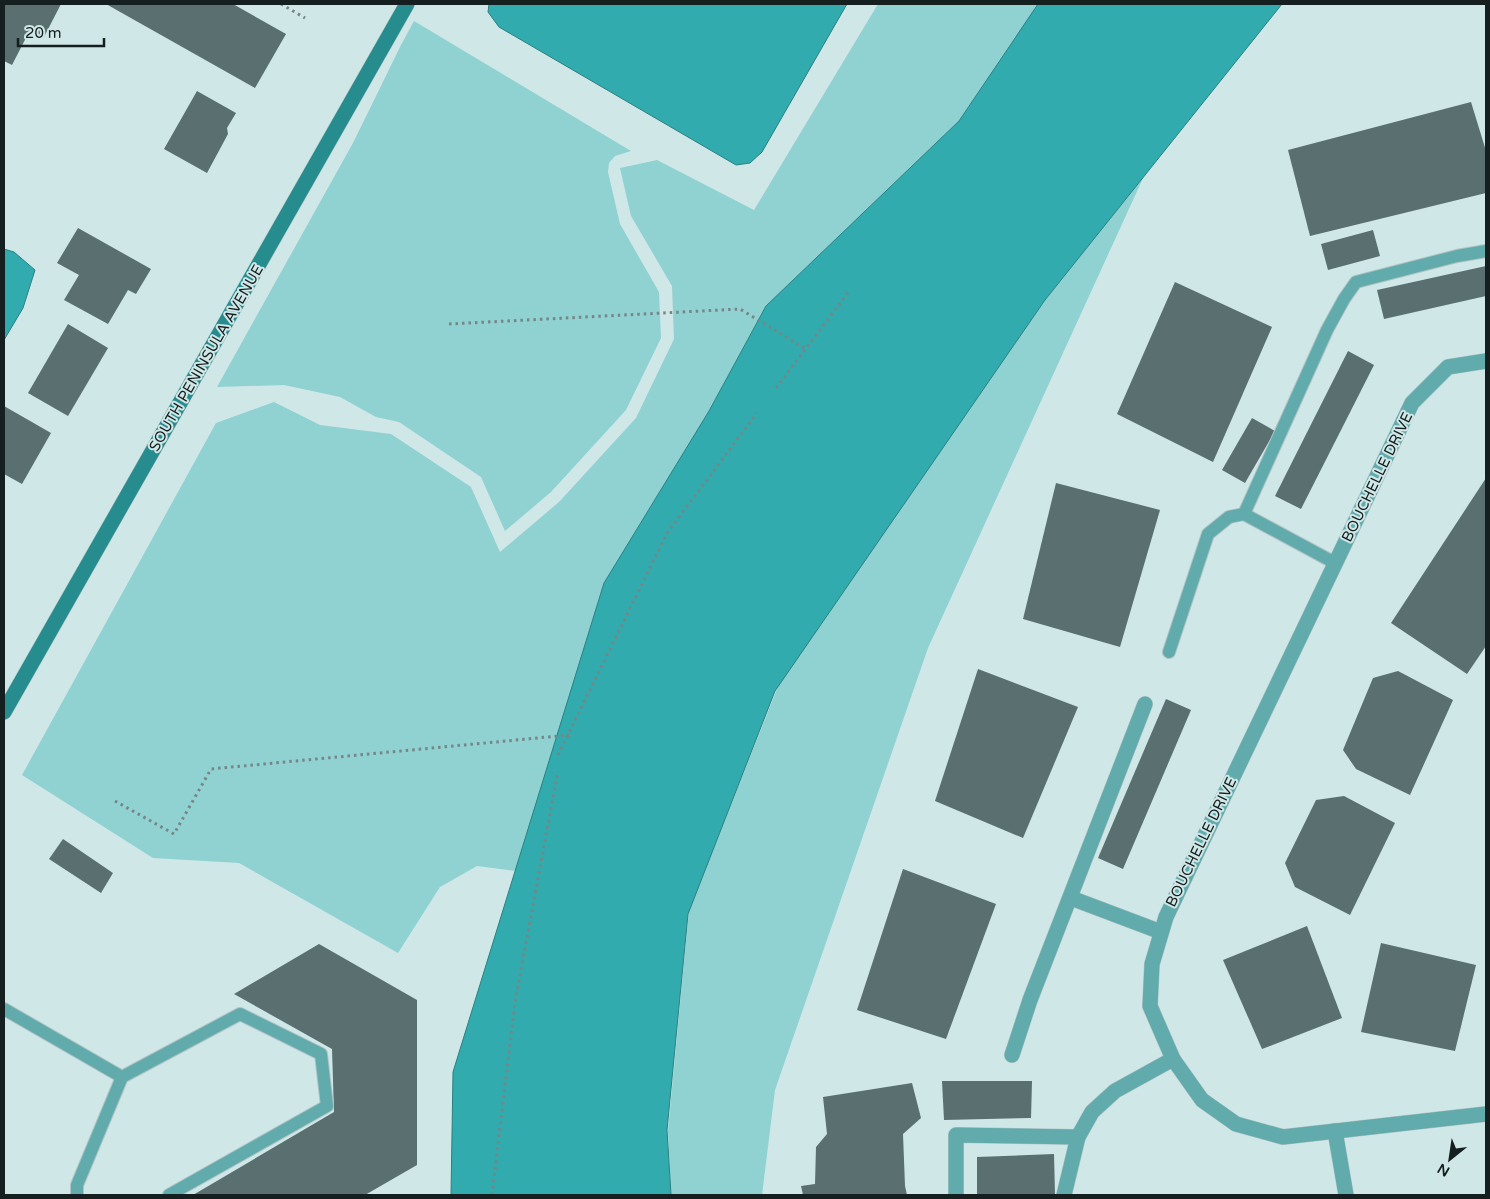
<svg xmlns="http://www.w3.org/2000/svg" width="1490" height="1199" font-family="'Varela Round',sans-serif">
<style>
.green{fill:#90d1d2}
.water{fill:#31abad;stroke:#298182}
.building{fill:#5a6f6f}
.lines{fill:none;stroke-linecap:round;stroke-linejoin:round}
.lane-casing{stroke:#afc3c3;stroke-width:14}
.street-casing{stroke:#afc3c3;stroke-width:16}
.secondary-casing{stroke:#afc3c3;stroke-width:16}
.path{stroke:#768686;stroke-width:3;stroke-dasharray:2.5 4;stroke-linecap:butt}
.lane{stroke:#62abad;stroke-width:12}
.street{stroke:#62abad;stroke-width:15}
.secondary{stroke:#278c8e;stroke-width:15}
.labels{text-anchor:middle;stroke-width:4;stroke-linejoin:round;paint-order:stroke}
.street-label{font-size:15px;fill:#161f1f;stroke:#d0e7e7}
</style>
<rect width="100%" height="100%" fill="#d0e7e7"/>
<g class="green">
<polygon points="878,4 1082,4 1015,37 959,121 766,306 709,411 604,583 516,871 477,866 440,887 398,953 239,863 153,858 22,775 216,423 274,402 320,425 391,434 471,487 500,552 559,502 636,418 674,339 672,286 631,216 620,168 657,160 754,210"/>
<polygon points="414,21 631,151 615,156 609,163 608,172 620,224 659,292 661,338 626,410 551,492 505,531 481,477 399,422 376,417 340,397 284,385 217,387 353,143 401,45"/>
<polygon points="1144,176 928,648 775,1090 762,1195 671,1195 668,1131 689,910 779,684 1045,300"/>
</g>
<g class="water">
<polygon points="489,4 847,4 762,152 750,163 736,165 499,27 488,12"/>
<polygon points="1038,4 1282,4 1045,300 775,691 688,914 667,1130 671,1195 451,1195 453,1072 604,583 709,411 766,306 959,121"/>
<polygon points="4,249 14,252 35,270 23,308 4,340"/>
</g>
<g class="building">
<polygon points="4,4 61,4 44,37 30,30 12,65 4,61"/>
<polygon points="106,4 233,4 286,34 255,88"/>
<polygon points="197,91 236,113 227,128 228,134 207,173 164,149"/>
<polygon points="1471,102 1486,151 1486,193 1310,236 1288,150"/>
<polygon points="78,228 151,269 136,294 128,290 108,324 64,300 79,275 57,263"/>
<polygon points="1373,230 1380,256 1328,270 1321,244"/>
<polygon points="1486,266 1486,296 1384,319 1377,290"/>
<polygon points="1175,282 1272,327 1213,462 1117,414"/>
<polygon points="68,324 108,348 68,416 28,393"/>
<polygon points="1348,351 1374,365 1301,509 1275,496"/>
<polygon points="4,406 51,433 22,484 4,474"/>
<polygon points="1252,418 1275,431 1245,483 1222,470"/>
<polygon points="1486,478 1486,646 1467,674 1391,623"/>
<polygon points="1056,483 1160,510 1120,647 1023,619"/>
<polygon points="978,669 1078,707 1023,838 935,801"/>
<polygon points="1398,671 1453,700 1410,795 1356,769 1343,750 1373,678"/>
<polygon points="1166,699 1191,710 1123,869 1098,858"/>
<polygon points="1344,796 1395,823 1350,915 1295,887 1285,863 1316,800"/>
<polygon points="63,839 113,873 101,893 49,859"/>
<polygon points="903,869 996,904 946,1039 857,1010"/>
<polygon points="1307,926 1342,1018 1262,1049 1223,960"/>
<polygon points="1381,943 1476,965 1455,1051 1361,1032"/>
<polygon points="319,944 417,1000 417,1165 365,1195 193,1195 334,1112 332,1049 234,994"/>
<polygon points="942,1081 1032,1081 1031,1118 944,1120"/>
<polygon points="912,1083 921,1118 903,1134 905,1186 907,1195 803,1195 801,1186 815,1184 816,1147 827,1134 823,1097"/>
<polygon points="1054,1154 1055,1195 977,1195 977,1157"/>
</g>
<g class="lines">
<defs>
<g id="lane">
<polyline points="1335,563 1244,514 1327,330 1344,299 1356,282 1457,256 1486,251"/>
<polyline points="1169,652 1208,534 1229,517 1244,514"/>
<polyline points="4,1009 122,1077"/>
<polyline points="77,1195 77,1185 122,1077 240,1014 321,1054 327,1106 169,1195"/>
</g>
<g id="street">
<polyline points="1486,361 1448,367 1412,403 1166,917 1152,964 1150,1006 1173,1059 1202,1100 1236,1124 1283,1137 1486,1114"/>
<polyline points="1071,898 1161,932"/>
<polyline points="1012,1055 1030,1000 1145,704"/>
<polyline points="1335,1131 1346,1195"/>
<polyline points="956,1195 956,1135 1078,1137"/>
<polyline points="1064,1195 1078,1137 1092,1112 1115,1091 1173,1059"/>
</g>
<polyline id="secondary" points="4,712 407,4"/>
</defs>
<use href="#lane" class="lane-casing"/>
<use href="#street" class="street-casing"/>
<use href="#secondary" class="secondary-casing"/>
<g class="path">
<polyline points="281,4 305,18"/>
<polyline points="449,324 740,309 806,349"/>
<polyline points="776,388 850,290"/>
<polyline points="558,755 667,533 757,413"/>
<polyline points="115,801 174,834 211,769 569,735"/>
<polyline points="492,1195 515,1002 558,771"/>
</g>
<use href="#lane" class="lane"/>
<use href="#street" class="street"/>
<use href="#secondary" class="secondary"/>
</g>
<g class="labels">
<g class="street-label">
<text transform="translate(206 358) rotate(-60)" y="5">SOUTH PENINSULA AVENUE</text>
<text transform="translate(1377 477) rotate(-64)" y="5">BOUCHELLE DRIVE</text>
<text transform="translate(1201 842) rotate(-64)" y="5">BOUCHELLE DRIVE</text>
</g>
</g>
<rect width="1490" height="1199" fill="none" stroke="#161f1f" stroke-width="10"/>
<g transform="translate(1450 1159) rotate(210)" stroke="#d0e7e7" stroke-width="4" paint-order="stroke">
<path d="M0-4L9 19L0 12L-9 19Z" fill="#161f1f"/>
<text y="-8" font-size="14" font-weight="bold" text-anchor="middle" fill="#161f1f">N</text>
</g>
<path d="M18 38v8h86v-8" fill="none" stroke="#161f1f" stroke-width="2.5"/>
<text x="25" y="38" font-size="15" fill="#161f1f" stroke="#d0e7e7" stroke-width="4" paint-order="stroke">20 m</text>
</svg>
